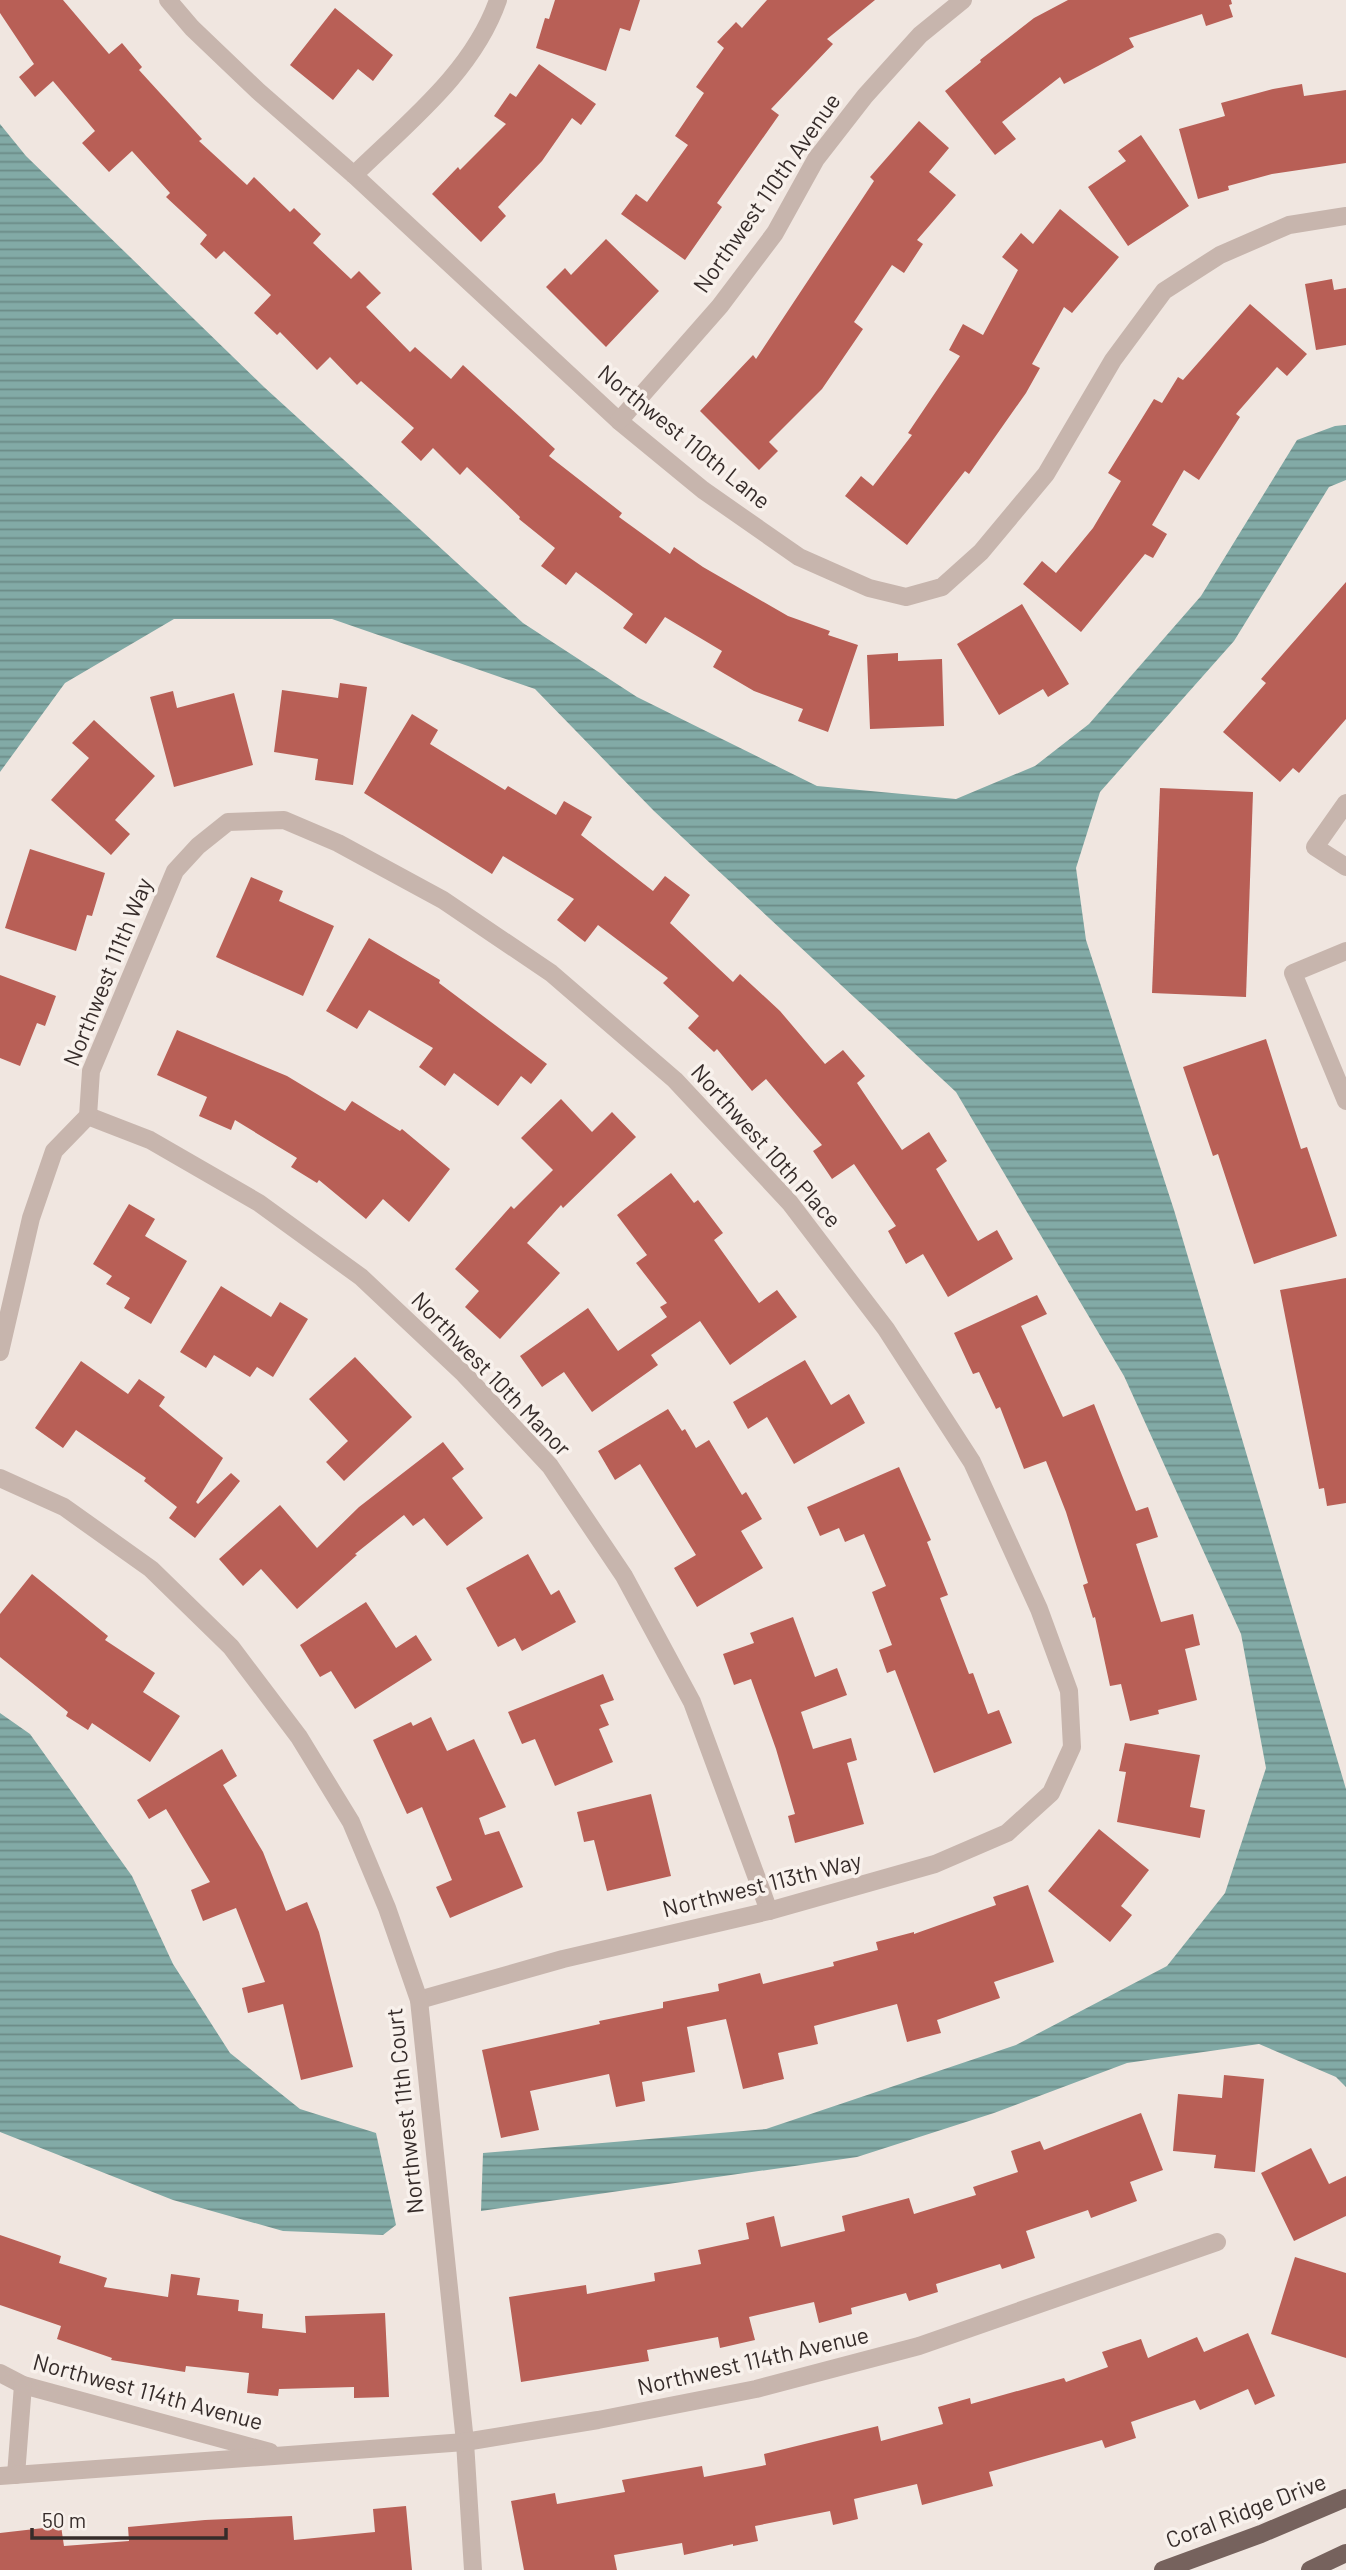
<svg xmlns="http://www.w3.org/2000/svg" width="1346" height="2570" font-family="Barlow,sans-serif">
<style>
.water{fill:url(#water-rules)}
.building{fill:#b85f56}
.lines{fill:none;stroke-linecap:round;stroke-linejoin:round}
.minor{stroke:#c7b5ad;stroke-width:18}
.major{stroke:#76625d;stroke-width:18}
.labels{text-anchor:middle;stroke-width:7;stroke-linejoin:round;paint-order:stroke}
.street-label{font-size:23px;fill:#362c2a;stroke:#f8f1ec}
</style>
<defs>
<pattern id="water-rules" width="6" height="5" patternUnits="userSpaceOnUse" patternTransform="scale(1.75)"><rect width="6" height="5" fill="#82aaa6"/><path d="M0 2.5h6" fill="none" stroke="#6b8b87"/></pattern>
</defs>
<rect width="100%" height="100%" fill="#f0e6e0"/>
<g class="water">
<polygon points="0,124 26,156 264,387 523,623 637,697 817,786 956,799 1035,766 1089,724 1201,596 1297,440 1335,426 1346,425 1346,480 1329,487 1234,641 1100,792 1076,868 1086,940 1174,1210 1346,1789 1346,2087 1336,2077 1259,2044 1127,2063 994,2113 857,2157 481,2211 483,2153 766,2129 1016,2045 1167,1966 1225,1893 1266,1768 1241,1634 1124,1376 956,1092 654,811 535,689 332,619 174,619 65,683 0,772"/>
<polygon points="0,1713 30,1734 132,1876 173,1964 230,2053 300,2109 376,2133 396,2225 383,2235 283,2231 173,2200 0,2132"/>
</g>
<g class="building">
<polygon points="0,0 63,0 109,54 122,43 142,67 139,70 202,139 199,141 247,185 254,177 290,212 294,208 321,234 313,243 351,279 359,271 381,293 366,307 410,352 415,347 451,379 463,365 555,449 549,456 622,513 619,517 670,554 674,547 703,567 788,616 830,631 828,635 858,645 828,732 798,721 803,709 754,691 713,667 722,651 665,617 646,644 623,628 633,614 576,572 566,585 541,566 555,548 519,519 520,517 467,467 460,475 433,448 421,461 401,442 414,428 361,381 357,385 330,357 317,370 280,332 277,335 254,313 271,295 224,251 216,259 200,244 207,235 166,197 170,193 132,151 109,172 82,143 95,131 53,81 35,97 19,77 34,64 0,13"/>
<polygon points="555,0 640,0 630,31 620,28 606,71 536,48 545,18 549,19"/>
<polygon points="767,0 875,0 827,39 833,44 771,109 779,115 717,203 722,207 685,260 621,214 636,194 647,202 688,145 675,136 704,93 696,87 724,48 717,42 736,22 742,28"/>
<polygon points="1068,0 1231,0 1232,4 1229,5 1233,17 1206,26 1202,14 1129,38 1134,47 1064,84 1060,77 1002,122 1016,139 995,155 945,91 981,62 980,60 1034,18"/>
<polygon points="335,8 393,55 373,81 358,69 333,100 290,65"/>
<polygon points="539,64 596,104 581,125 572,118 542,161 498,207 506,216 481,242 432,194 458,167 460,170 506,124 494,116 510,93 516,97"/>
<polygon points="1302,84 1304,96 1346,90 1346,163 1272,174 1228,186 1229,190 1198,199 1179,129 1225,116 1221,103 1273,89"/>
<polygon points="919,121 949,148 929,172 956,195 917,240 923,244 904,273 892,265 854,322 863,329 822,389 769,442 778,451 759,470 700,411 753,355 756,359 874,181 870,177"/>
<polygon points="1141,135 1189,206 1128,246 1088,187 1126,161 1118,151"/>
<polygon points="1060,209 1119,257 1072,313 1064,307 1032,364 1040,368 1026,393 969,474 965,471 907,545 845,496 861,476 873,486 912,435 908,433 960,356 949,350 963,324 983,335 1018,270 1002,257 1021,233 1033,244"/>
<polygon points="606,239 659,291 606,347 546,287 565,268 571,275"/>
<polygon points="1332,279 1334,290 1346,288 1346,345 1316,350 1305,284"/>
<polygon points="1250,304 1307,354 1287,376 1277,367 1236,414 1240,417 1199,480 1184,470 1152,525 1167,534 1153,558 1145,554 1081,632 1023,584 1042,561 1056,573 1093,528 1121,481 1108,473 1154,399 1162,403 1178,377 1183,380"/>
<polygon points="1346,582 1346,719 1299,773 1293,768 1280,782 1223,732 1266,683 1261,679"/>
<polygon points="1022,604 1069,684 1048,697 1043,689 999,715 957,644"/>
<polygon points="898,653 898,661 942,659 944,726 870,729 867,655"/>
<polygon points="340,683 367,687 353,785 315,780 318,759 274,752 282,690 338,698"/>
<polygon points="173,691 177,708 234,693 253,765 174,787 150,697"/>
<polygon points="412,714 438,730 430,744 505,790 508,786 556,815 564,801 592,817 581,835 653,891 665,876 690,895 670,923 733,982 740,974 780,1011 825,1064 843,1050 865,1076 857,1083 902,1150 929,1132 947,1161 936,1169 978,1241 997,1230 1013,1259 948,1297 923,1254 906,1264 888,1231 896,1226 854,1164 832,1179 813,1151 822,1145 766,1079 752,1091 717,1049 714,1052 688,1028 699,1016 663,983 668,978 598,925 585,942 557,920 574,899 503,856 492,874 364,793"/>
<polygon points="94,720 155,776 115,820 130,834 111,855 51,800 89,758 72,743"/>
<polygon points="1160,788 1253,792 1246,997 1152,993"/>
<polygon points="30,849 105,873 92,916 87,915 76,951 5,928"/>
<polygon points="251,877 283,891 279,901 334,926 303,996 216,957"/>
<polygon points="369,938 440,980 439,983 547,1064 531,1084 521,1076 498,1106 454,1073 445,1086 419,1067 433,1048 369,1010 357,1029 326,1011"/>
<polygon points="0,975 56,996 45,1026 37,1023 20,1066 0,1058"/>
<polygon points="177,1030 287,1076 345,1111 352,1101 400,1131 402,1129 450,1169 409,1222 383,1199 366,1219 319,1180 317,1183 291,1167 297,1158 235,1120 231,1130 199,1116 207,1097 157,1075"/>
<polygon points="1266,1039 1301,1149 1307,1147 1337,1236 1254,1264 1218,1154 1213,1156 1183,1067"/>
<polygon points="561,1099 592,1132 612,1112 636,1137 563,1208 561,1205 527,1243 560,1273 500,1339 465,1307 479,1291 455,1269 511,1206 514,1209 553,1170 521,1138"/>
<polygon points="671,1173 694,1203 698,1200 723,1233 714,1240 759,1303 777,1290 797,1317 730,1365 700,1321 651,1355 658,1365 592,1412 564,1372 542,1387 520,1356 588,1308 618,1351 667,1317 660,1307 667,1303 636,1263 647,1255 617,1215"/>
<polygon points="129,1204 155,1219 145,1236 187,1261 151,1324 124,1308 130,1298 106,1284 112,1276 93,1264"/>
<polygon points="1346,1278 1346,1503 1327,1506 1324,1488 1319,1489 1280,1290"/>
<polygon points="221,1286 271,1317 280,1302 308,1319 273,1377 257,1367 250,1377 214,1355 206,1368 180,1352"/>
<polygon points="1037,1295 1047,1314 1021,1326 1063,1417 1094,1404 1136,1511 1148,1507 1158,1537 1136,1544 1161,1622 1193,1614 1200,1645 1185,1649 1197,1700 1158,1710 1159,1714 1130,1721 1121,1684 1110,1686 1095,1617 1093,1618 1083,1585 1088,1583 1066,1512 1046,1461 1024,1469 1000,1407 996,1409 979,1372 973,1374 954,1333"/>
<polygon points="355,1357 412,1417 344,1481 326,1462 348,1441 309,1399"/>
<polygon points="805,1360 831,1405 849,1394 865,1423 794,1464 767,1417 748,1429 733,1402"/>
<polygon points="81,1361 128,1394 139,1379 165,1397 159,1406 223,1458 196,1502 198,1504 231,1473 240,1481 195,1538 169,1518 177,1507 144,1481 146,1478 76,1430 63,1448 35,1428"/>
<polygon points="668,1409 682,1431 685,1429 696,1448 709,1440 742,1495 746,1492 762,1519 741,1531 763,1568 697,1607 674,1568 696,1555 640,1464 615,1480 598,1451"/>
<polygon points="443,1442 464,1469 452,1478 483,1518 447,1546 424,1518 413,1526 404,1515 355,1554 357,1555 297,1609 261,1569 243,1586 219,1559 280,1505 317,1548 359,1507"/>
<polygon points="899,1467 931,1540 927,1542 948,1595 940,1598 969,1674 973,1673 988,1714 999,1710 1012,1743 934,1773 895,1670 887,1673 879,1650 892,1645 872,1592 886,1586 864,1534 845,1542 839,1528 820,1536 807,1507"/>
<polygon points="528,1554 551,1595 559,1590 576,1622 522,1651 515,1638 498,1647 466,1588"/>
<polygon points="32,1574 108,1636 105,1640 155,1673 143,1692 180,1716 150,1762 92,1723 88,1730 66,1716 68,1712 0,1657 0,1614"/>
<polygon points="366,1602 396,1648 416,1635 432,1660 355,1709 331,1671 320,1677 300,1645"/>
<polygon points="793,1617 815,1677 837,1668 847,1695 801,1712 813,1749 851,1738 857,1760 847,1763 864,1824 795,1843 788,1816 795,1814 776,1749 751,1679 734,1685 723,1654 754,1643 750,1633"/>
<polygon points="603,1674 614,1700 600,1705 609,1725 599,1729 613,1762 555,1786 535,1739 522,1744 508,1712"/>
<polygon points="431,1717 447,1751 474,1739 506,1807 479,1818 485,1835 499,1831 523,1887 450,1918 436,1887 452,1880 422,1807 407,1814 373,1740 411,1722 413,1726"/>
<polygon points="1125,1743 1200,1755 1190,1807 1205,1810 1200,1838 1117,1822 1126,1772 1119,1771"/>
<polygon points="222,1749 237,1776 223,1785 263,1852 286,1911 307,1902 319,1932 353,2067 301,2080 283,2004 248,2013 242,1988 265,1982 236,1908 203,1921 191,1890 210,1882 166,1809 149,1819 137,1800"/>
<polygon points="651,1794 671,1876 607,1891 594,1840 584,1842 577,1812"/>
<polygon points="1099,1829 1149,1870 1121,1906 1132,1915 1110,1942 1048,1891"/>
<polygon points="1028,1885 1054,1962 994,1982 1000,1998 937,2020 941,2033 907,2042 897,2004 814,2026 818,2044 778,2053 784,2079 743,2089 726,2019 687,2027 695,2072 642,2082 645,2101 616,2107 609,2074 530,2091 539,2130 501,2138 482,2050 600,2024 599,2021 663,2008 663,2002 719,1991 718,1984 760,1973 763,1984 834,1966 833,1962 878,1950 876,1942 914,1932 914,1934 996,1905 993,1897"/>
<polygon points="1224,2075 1264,2079 1255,2172 1214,2168 1216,2155 1173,2151 1178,2094 1222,2098"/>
<polygon points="1141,2113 1163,2170 1130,2182 1137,2201 1091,2218 1088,2210 1026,2231 1035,2258 1002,2269 1000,2264 936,2284 938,2292 909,2301 906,2293 851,2308 852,2314 819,2323 814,2302 749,2317 755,2340 720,2348 718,2337 647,2350 649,2361 521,2382 509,2297 586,2285 587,2294 655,2281 654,2273 701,2264 698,2250 749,2239 746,2223 774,2216 781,2247 845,2231 842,2216 909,2198 914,2214 976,2195 973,2187 1018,2172 1011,2151 1040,2141 1044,2150"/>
<polygon points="1311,2148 1329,2184 1346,2176 1346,2216 1294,2241 1261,2173"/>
<polygon points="0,2235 61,2256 59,2263 107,2278 104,2287 168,2297 171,2274 200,2278 197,2295 239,2300 238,2311 263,2314 262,2328 306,2333 305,2316 385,2313 389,2397 354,2398 354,2387 279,2389 278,2396 247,2393 249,2373 186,2366 185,2372 111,2360 112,2358 57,2339 61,2326 0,2305"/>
<polygon points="1295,2257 1346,2273 1346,2358 1271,2334"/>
<polygon points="1248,2333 1275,2396 1255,2405 1248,2389 1200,2410 1195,2400 1131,2422 1136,2438 1105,2448 1102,2440 989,2472 993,2486 922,2505 917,2484 854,2499 858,2519 833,2525 830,2511 755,2526 758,2541 733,2546 733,2544 684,2555 682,2543 614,2555 617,2570 524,2570 511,2501 555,2493 557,2504 625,2492 622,2480 702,2466 704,2477 766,2465 764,2454 878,2426 881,2441 943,2424 938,2407 970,2398 971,2404 1064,2378 1066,2382 1108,2367 1102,2352 1141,2339 1148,2358 1197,2337 1204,2352"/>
<polygon points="406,2506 412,2570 0,2570 0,2533 61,2526 64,2546 129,2541 128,2527 205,2520 292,2516 294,2540 375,2532 373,2509"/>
</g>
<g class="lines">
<g class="minor">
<polyline points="168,0 192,28 258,91 354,175 619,421 703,490 799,557 869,588 906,597 942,587 981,552 1046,474 1113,360 1164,291 1220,255 1289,225 1346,216"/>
<path d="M354,175c53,-52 119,-103 144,-175"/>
<polyline points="619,421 720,306 775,233 816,159 865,96 920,35 963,0"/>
<polyline points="1346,803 1315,847 1346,867"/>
<polyline points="1346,951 1293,973 1346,1101"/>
<polyline points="88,1116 150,1140 259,1203 361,1277 464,1374 550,1466 624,1576 692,1702 769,1911"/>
<polyline points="0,1352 31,1218 54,1151 88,1116 91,1071 175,871 198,846 228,822 284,820 338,843 443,900 551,973 675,1080 790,1203 886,1329 972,1462 1039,1609 1069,1691 1072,1747 1051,1793 1007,1833 935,1864 769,1911 563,1959 419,2000"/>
<polyline points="0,1478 64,1507 151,1569 231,1647 299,1737 351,1822 387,1908 419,2000 465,2442 473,2570"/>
<polyline points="0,2373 23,2385 270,2452"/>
<polyline points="16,2475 23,2385"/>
<polyline points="0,2476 465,2442 598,2420 756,2389 919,2346 1217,2242"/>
</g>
<g class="major">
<polyline points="1163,2570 1261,2534 1346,2498"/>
<polyline points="1310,2570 1346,2553"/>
</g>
</g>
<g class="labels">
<g class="street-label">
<text transform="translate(767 193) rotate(-55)" y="8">Northwest 110th Avenue</text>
<text transform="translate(684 437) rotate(39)" y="8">Northwest 110th Lane</text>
<text transform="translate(108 972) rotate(-68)" y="8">Northwest 111th Way</text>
<text transform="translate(766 1146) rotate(48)" y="8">Northwest 10th Place</text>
<text transform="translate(491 1374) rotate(46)" y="8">Northwest 10th Manor</text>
<text transform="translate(762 1885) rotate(-14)" y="8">Northwest 113th Way</text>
<text transform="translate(405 2111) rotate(-96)" y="8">Northwest 11th Court</text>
<text transform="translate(753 2361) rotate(-13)" y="8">Northwest 114th Avenue</text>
<text transform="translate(148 2392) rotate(15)" y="8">Northwest 114th Avenue</text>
<text transform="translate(1246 2511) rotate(-21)" y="8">Coral Ridge Drive</text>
</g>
</g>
<path d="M32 2528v10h194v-10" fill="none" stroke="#362c2a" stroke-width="3.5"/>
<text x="42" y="2528" font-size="21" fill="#362c2a" stroke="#f8f1ec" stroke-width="5" paint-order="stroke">50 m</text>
</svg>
